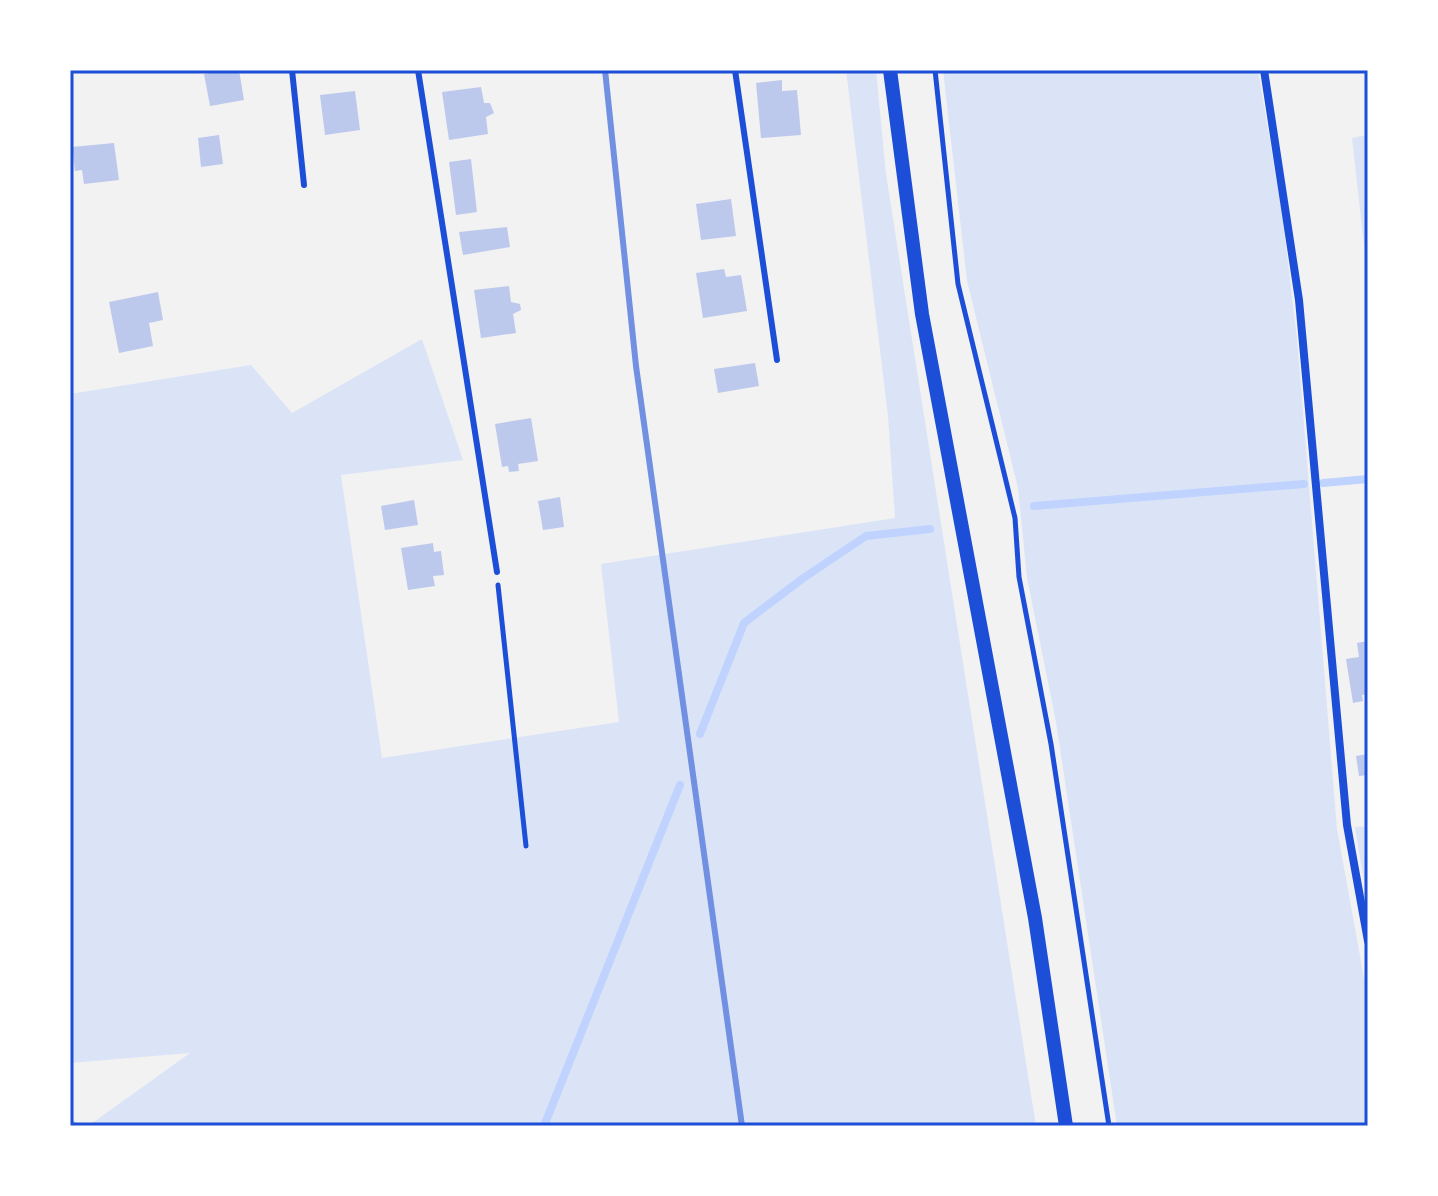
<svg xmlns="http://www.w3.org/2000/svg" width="1438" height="1196" font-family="Signika,sans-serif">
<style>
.green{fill:#dbe4f7}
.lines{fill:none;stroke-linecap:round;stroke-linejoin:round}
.stream{stroke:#bfd3fe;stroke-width:8}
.building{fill:#bdc9ec}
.path{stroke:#1d4ed8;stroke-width:5}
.service{stroke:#1d4ed8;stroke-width:6}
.minor{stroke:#1d4ed8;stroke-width:8}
.tertiary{stroke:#1d4ed8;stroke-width:14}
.rail{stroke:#7290e2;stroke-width:6}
.neatline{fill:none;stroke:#1d4ed8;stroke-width:3}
</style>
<rect width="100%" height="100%" fill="#f2f2f2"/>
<g class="green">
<polygon points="846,70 876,70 886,174 1036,1126 88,1126 190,1053 70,1063 70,394 251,365 292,413 422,339 463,460 341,475 382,758 619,722 601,564 895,518 888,416"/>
<polygon points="943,70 1258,70 1282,212 1297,338 1337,829 1368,1000 1368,1126 1117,1126 1056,722 1027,578 1018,488 967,281"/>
<polygon points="1368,135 1368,281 1352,138"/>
<polygon points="1368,826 1368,907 1355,827"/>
</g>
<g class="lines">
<g class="stream">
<polyline points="1323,483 1368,479"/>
<polyline points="1034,506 1304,484"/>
<polyline points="700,734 744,623 802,579 866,536 930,529"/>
<polyline points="70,1123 74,1126"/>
<polyline points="544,1126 680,785"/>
</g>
</g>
<g class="building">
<polygon points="228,70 239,70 244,100 210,106 204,74"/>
<polygon points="782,80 782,91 797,90 801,135 761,138 756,83"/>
<polygon points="481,87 484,103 490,103 494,113 486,117 488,134 449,140 442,92"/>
<polygon points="355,91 360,130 325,135 320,95"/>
<polygon points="219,135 223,164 201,167 198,138"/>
<polygon points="114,143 119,180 84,184 82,170 75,171 72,147"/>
<polygon points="471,159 477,212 456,215 449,162"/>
<polygon points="731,199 736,236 701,240 696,204"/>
<polygon points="507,227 510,247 463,255 459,232"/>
<polygon points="724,269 726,277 741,275 747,311 703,318 696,273"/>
<polygon points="509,286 511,302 520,304 521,310 513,314 516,333 481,338 474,290"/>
<polygon points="158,292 163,320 149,323 153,346 119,353 109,302"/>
<polygon points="755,363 759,386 718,393 714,369"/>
<polygon points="531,418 538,461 518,464 519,471 509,472 508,466 502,467 495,424"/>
<polygon points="560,497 564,527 543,530 538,501"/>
<polygon points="414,500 418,525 385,530 381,506"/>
<polygon points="433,543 434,552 441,551 444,575 433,576 435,586 408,590 401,548"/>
<polygon points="1368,641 1368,694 1362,695 1363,701 1353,703 1346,659 1359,657 1357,643"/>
<polygon points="1368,754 1368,775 1359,776 1356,756"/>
</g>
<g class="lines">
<g class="path">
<polyline points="935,70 958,284 1015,518 1019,577 1051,744 1109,1126"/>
<polyline points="498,585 526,846"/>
</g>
<g class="service">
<polyline points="292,70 304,185"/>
<polyline points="418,70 497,572"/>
<polyline points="735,70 777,360"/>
</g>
<polyline class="minor" points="1264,70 1299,300 1347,825 1368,941"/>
<polyline class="tertiary" points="890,70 922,314 1035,918 1066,1126"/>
<polyline class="rail" points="605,70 636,366 742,1126"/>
</g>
<rect width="1438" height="1196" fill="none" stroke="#ffffff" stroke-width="144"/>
<rect x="72" y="72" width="1294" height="1052" class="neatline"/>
</svg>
